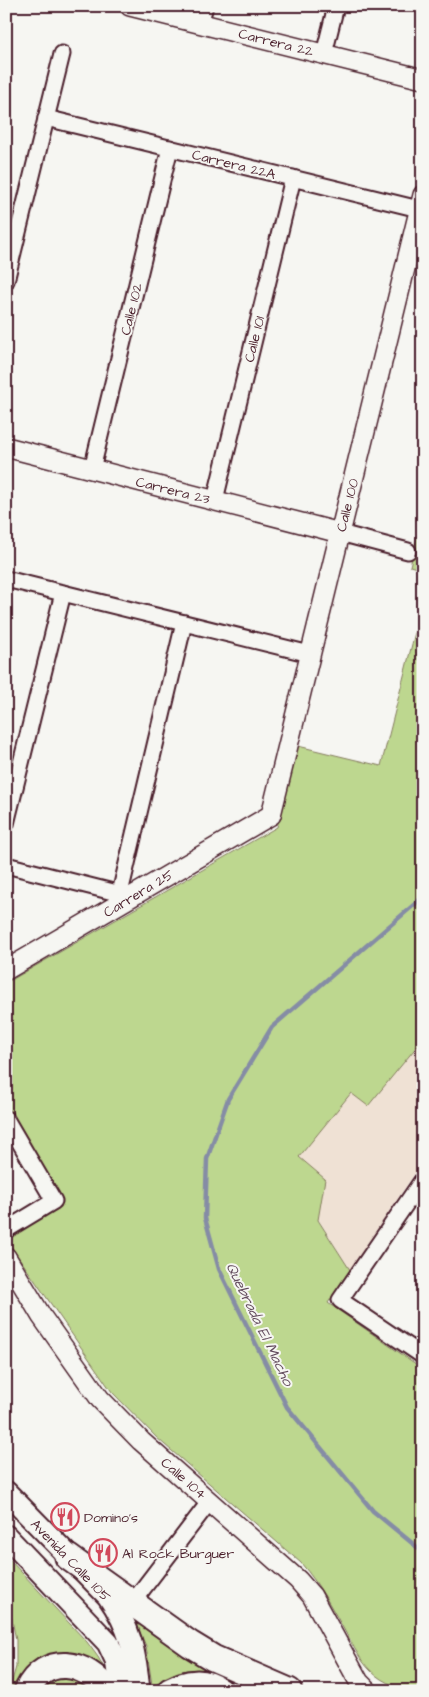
<svg xmlns="http://www.w3.org/2000/svg" width="429" height="1697" font-family="'Architects Daughter',sans-serif">
<style>
.built{fill:#efe1d4}
.green{fill:#bdd78f;stroke:#847b5d}
.lines{fill:none;stroke-linecap:round;stroke-linejoin:round}
.stream{stroke:#858ca5;stroke-width:4.5}
.minor-casing{stroke:#4a1f2b;stroke-width:19}
.tertiary-casing{stroke:#4a1f2b;stroke-width:22}
.secondary-casing{stroke:#4a1f2b;stroke-width:25}
.trunk-casing{stroke:#4a1f2b;stroke-width:29}
.minor{stroke:#f6f6f2;stroke-width:15}
.tertiary{stroke:#f6f6f2;stroke-width:19}
.secondary{stroke:#f6f6f2;stroke-width:21}
.trunk{stroke:#f6f6f2;stroke-width:25}
.labels{text-anchor:middle;stroke-width:4;stroke-linejoin:round;paint-order:stroke}
.street-label{font-size:14px;fill:#4a1f2b;stroke:#f6f6f2}
.poi-label{font-size:14px;fill:#4a1f2b;stroke:#f6f6f2;text-anchor:start}
.water-label{font-size:15px;font-style:italic;fill:#634c5e;stroke:#f6f6f2}
</style>
<rect width="100%" height="100%" fill="#f6f6f2"/>
<filter id="ink" filterUnits="userSpaceOnUse"><feTurbulence type="fractalNoise" baseFrequency=".02" numOctaves="2"/><feDisplacementMap in="SourceGraphic" scale="10" xChannelSelector="R" yChannelSelector="G"/><feConvolveMatrix kernelMatrix="1 2 1 2 8 2 1 2 1" color-interpolation-filters="sRGB"/></filter>
<g filter="url(#ink)">
<polygon class="built" points="419,1044 423,1045 423,1161 350,1270 318,1219 325,1179 299,1157 351,1093 368,1106"/>
<g class="green">
<polygon points="423,513 423,570 410,566"/>
<path d="M423,601v438l-55,67 -17,-13 -52,64 26,22 -7,41 32,50 -22,33 95,66v322c-18,0 -40,-7 -53,-21 -10,-10 -16,-23 -23,-35 -14,-25 -27,-50 -46,-72l-144,-125 -45,-46 -106,-153v-3l56,-32 -56,-100v-121l271,-156 21,-81 83,20z"/>
<path d="M6,1556l81,86 11,15 8,14c-9,-7 -19,-16 -30,-18 -17,-3 -45,10 -56,23 -3,4 -4,10 -6,15h-5l7,-24v-27l-10,-50z"/>
<path d="M133,1617l132,74h-21c-13,-19 -44,-26 -66,-19 -10,3 -17,12 -25,19l-7,-45z"/>
<polygon points="67,1677 78,1678 95,1691 39,1691 47,1683"/>
</g>
<g class="lines">
<polyline class="stream" points="423,897 272,1027 228,1099 207,1159 205,1218 219,1269 287,1407 373,1511 423,1552"/>
<defs>
<g id="minor">
<polyline points="200,24 205,6"/>
<polyline points="324,54 336,6"/>
<polyline points="46,118 423,210"/>
<polyline points="6,281 62,54"/>
<polyline points="92,469 170,148"/>
<polyline points="215,500 293,178"/>
<polyline points="340,533 408,551"/>
<polyline points="6,579 310,654"/>
<polyline points="6,824 63,593"/>
<polyline points="6,865 129,896"/>
<polyline points="120,893 184,623"/>
<polyline points="6,1119 54,1201 6,1230"/>
<polyline points="423,1179 340,1300 423,1356"/>
<polyline points="132,1603 210,1501"/>
</g>
<g id="tertiary">
<polyline points="130,6 423,79"/>
<polyline points="6,447 340,533"/>
<polyline points="6,970 271,815 423,195"/>
<polyline points="6,1257 42,1317 100,1399 141,1441 298,1580 312,1596 359,1682 368,1691"/>
</g>
<g id="secondary">
<path d="M6,1492l102,104c22,31 28,58 31,95"/>
<polyline points="6,1536 108,1643 116,1660 121,1691"/>
</g>
<g id="trunk">
<polyline points="68,1557 190,1644 213,1658 289,1691"/>
<path d="M27,1691c18,-38 60,-30 80,0"/>
<path d="M170,1691c16,-9 35,-12 50,0"/>
</g>
</defs>
<use href="#minor" class="minor-casing"/>
<use href="#tertiary" class="tertiary-casing"/>
<use href="#secondary" class="secondary-casing"/>
<use href="#trunk" class="trunk-casing"/>
<use href="#minor" class="minor"/>
<use href="#tertiary" class="tertiary"/>
<use href="#secondary" class="secondary"/>
<use href="#trunk" class="trunk"/>
</g>
</g>
<defs>
<symbol id="restaurant-ring" viewBox="-11 -11 22 22"><circle r="9.5" fill="#f6f6f2" stroke="#d1495b" stroke-width="1.5"/><path d="M-5-6h1v4h1v-4h1v4h1v-4h1v5L-1.5 .5V6h-2V.5L-5-1ZM5-6V6H3V1.5H1.5Q1.5-4 5-6Z" fill="#d1495b"/></symbol>
</defs>
<g fill-rule="evenodd">
<use href="#restaurant-ring" x="49" y="1501" width="32" height="32"/>
<use href="#restaurant-ring" x="87" y="1537" width="32" height="32"/>
</g>
<g class="labels">
<g class="street-label">
<text transform="translate(276 42) rotate(14)" y="5">Carrera 22</text>
<text transform="translate(234 164) rotate(14)" y="5">Carrera 22A</text>
<text transform="translate(131 309) rotate(-76)" y="5">Calle 102</text>
<text transform="translate(254 339) rotate(-76)" y="5">Calle 101</text>
<text transform="translate(173 490) rotate(14)" y="5">Carrera 23</text>
<text transform="translate(347 505) rotate(-76)" y="5">Calle 100</text>
<text transform="translate(138 893) rotate(-31)" y="5">Carrera 25</text>
<text transform="translate(184 1478) rotate(41)" y="5">Calle 104</text>
<text transform="translate(71 1560) rotate(46)" y="5">Avenida Calle 105</text>
</g>
<g class="poi-label">
<text x="84" y="1522">Domino's</text>
<text x="122" y="1558">Al Rock Burguer</text>
</g>
<g class="water-label">
<text transform="translate(260 1324) rotate(64)" y="5">Quebrada El Macho</text>
</g>
</g>
<rect width="429" height="1697" fill="none" stroke="#f6f6f2" stroke-width="25"/>
<rect x="12" y="12" width="404" height="1672" fill="none" stroke="#4a1f2b" stroke-width="2" filter="url(#ink)"/>
</svg>
